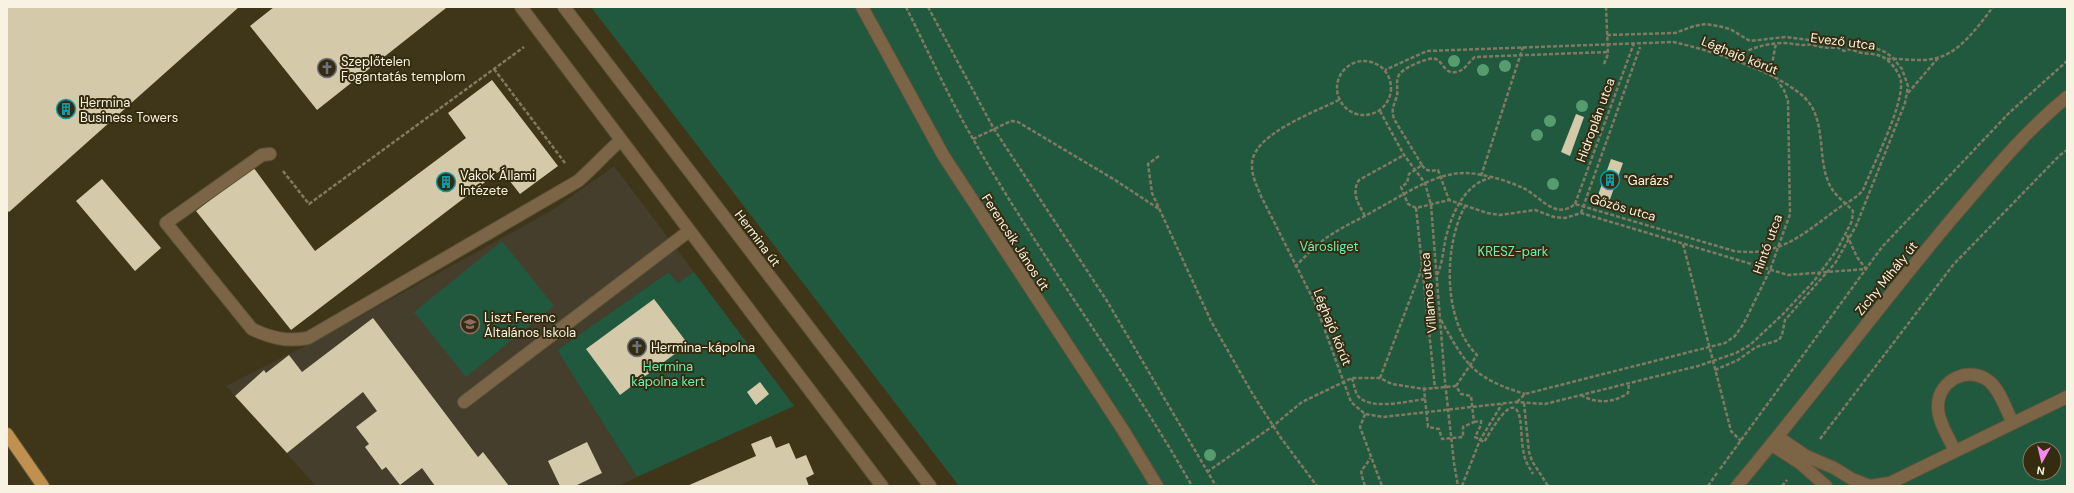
<svg xmlns="http://www.w3.org/2000/svg" width="2074" height="493" font-family="'DM Sans',sans-serif">
<style>
.education{fill:#463e2c}
.green{fill:#21593f;fill-rule:evenodd}
.building{fill:#d4c9a9}
.lines{fill:none;stroke-linecap:round;stroke-linejoin:round}
.minor-casing{stroke:#5c543a;stroke-width:14}
.major-casing{stroke:#5c543a;stroke-width:14}
.path{stroke:#817a62;stroke-width:2.5;stroke-dasharray:4 2;stroke-linecap:butt}
.minor{stroke:#7c6546;stroke-width:12}
.major{stroke:#c0904f;stroke-width:12}
.tree{fill:#569c6e}
.labels{text-anchor:middle;stroke-width:4;stroke-linejoin:round;paint-order:stroke}
.street-label{font-size:13px;fill:#f7f2e2;stroke:#352c10}
.poi-label{font-size:13px;fill:#f7f2e2;stroke:#352c10;text-anchor:start}
.park-label{font-size:13px;fill:#69f0b2;stroke:#352c10}
</style>
<rect width="100%" height="100%" fill="#3f361a"/>
<polygon class="education" points="614,166 694,272 678,283 669,272 557,350 637,477 619,486 316,486 226,386 315,341 524,226 557,207"/>
<g class="green">
<path d="M591,7h1476v479h-1108zM2030,449h24v24h-24z"/>
<polygon points="502,241 554,306 466,377 414,312"/>
<polygon points="669,272 678,283 694,272 794,406 637,477 557,350"/>
</g>
<g class="building">
<polygon points="7,7 239,7 9,212 7,210"/>
<polygon points="274,7 445,7 446,8 317,110 250,26"/>
<polygon points="492,80 558,166 520,194 501,170 291,330 196,211 253,167 315,251 466,138 448,113"/>
<polygon points="1576,114 1584,117 1570,156 1561,152"/>
<polygon points="1611,159 1623,163 1609,202 1597,198"/>
<polygon points="102,179 161,248 135,271 76,201"/>
<polygon points="654,299 688,344 620,395 586,349"/>
<polygon points="373,318 478,457 483,452 509,486 435,486 422,468 400,485 386,467 382,470 365,447 369,444 356,427 377,411 363,392 287,453 235,396 264,370 266,373 289,355 302,372"/>
<polygon points="760,382 769,394 756,405 747,392"/>
<polygon points="771,436 776,448 789,443 796,459 806,455 814,474 806,478 809,486 687,486 756,456 751,444"/>
<polygon points="587,442 602,473 575,486 560,486 548,461"/>
</g>
<g class="lines">
<defs>
<g id="minor">
<polyline points="521,7 882,486"/>
<polyline points="564,7 930,486"/>
<polyline points="862,7 943,155 1123,430 1157,486"/>
<path d="M270,154l-8,1 -96,68 86,106c19,9 35,13 56,9l270,-157c15,-13 28,-28 43,-41"/>
<polyline points="464,402 689,231"/>
<polyline points="1778,437 1806,456 1834,468 1852,479 1870,486 1890,483 2067,397"/>
<polyline points="1772,445 1800,463 1826,486"/>
<path d="M1955,451c-6,-13 -18,-31 -17,-46 1,-26 32,-40 52,-23 11,10 16,28 23,41"/>
<path d="M1737,486c73,-87 141,-179 214,-266 37,-43 72,-87 116,-123"/>
</g>
<polyline id="major" points="7,434 43,486"/>
</defs>
<use href="#minor" class="minor-casing"/>
<use href="#major" class="major-casing"/>
<g class="path">
<path d="M906,7c22,44 42,89 67,132 68,119 151,228 219,347"/>
<polyline points="928,7 994,129 1107,301 1216,486"/>
<polyline points="1607,35 1675,33 1694,26 1706,24 1718,26 1730,29 1750,41 1785,37 1875,48 1885,52 1892,57 1902,69 1908,86 1905,103 1856,226 1836,262 1785,320 1782,335 1779,340 1756,347 1738,360 1715,370"/>
<path d="M1607,52l-132,5c-7,5 -10,14 -19,15 -14,3 -13,-17 -27,-13 -8,2 -29,10 -31,18 -2,6 0,13 -1,19 -3,9 -6,13 -3,23l28,46 -13,9 -2,9 -6,4 7,17 8,4 33,-8 38,13 13,2 35,-5 19,7 11,1 16,-5 207,62 78,-6 -9,-12 -11,-24"/>
<path d="M1887,59c17,-1 36,4 53,-2 22,-7 39,-32 53,-50"/>
<circle cx="1364" cy="88" r="27"/>
<polyline points="1604,64 1608,54 1606,7"/>
<polyline points="494,69 565,163"/>
<polyline points="1775,78 1772,64 1776,43"/>
<polyline points="1908,93 1938,58"/>
<path d="M1339,100c-24,12 -89,35 -87,66 0,11 5,20 9,30l54,107 36,99 14,12 18,3 133,-15 29,2 153,-38 38,-13 14,-8 33,-31 31,-33 23,-31 15,-29 1,-10c-9,-10 -20,-16 -25,-30 -9,-22 -4,-50 -15,-72 -15,-32 -106,-60 -140,-67l-246,9 -42,19"/>
<polyline points="1380,111 1404,155 1425,183 1431,205 1445,382 1454,463 1458,486"/>
<polyline points="973,139 1011,121 1018,122 1115,180 1159,209"/>
<polyline points="1159,156 1148,164 1152,193 1211,321 1252,393 1281,438 1317,486"/>
<path d="M1422,165c4,7 10,6 16,5l11,30"/>
<polyline points="283,171 309,204 524,47"/>
<polyline points="1481,176 1523,47"/>
<polyline points="1575,204 1634,43"/>
<polyline points="1416,208 1435,388"/>
<polyline points="1581,213 1640,47"/>
<path d="M1365,216c-7,-13 -14,-23 -6,-36l45,-25"/>
<polyline points="1683,244 1731,431 1741,441"/>
<path d="M1295,267c13,-14 26,-27 42,-36 13,-8 27,-14 40,-22 27,-14 58,-37 90,-36 17,1 39,7 56,15 16,7 32,33 52,16l159,47c45,6 68,-16 102,-41 9,-7 20,-11 27,-20 10,-25 40,-83 38,-108 -1,-8 -8,-18 -15,-23 -11,-8 -24,-3 -35,-10l-7,2 -7,-4c-7,2 -19,0 -26,-3 -8,3 -18,-1 -27,-1 -21,0 -36,7 -54,16"/>
<path d="M1437,275c6,-13 6,-25 9,-38 6,-24 19,-53 44,-59"/>
<path d="M1441,320c25,45 32,58 84,74"/>
<path d="M1352,378c2,6 3,14 6,18 12,15 50,5 68,3"/>
<polyline points="1380,378 1422,268"/>
<path d="M1456,386l21,-31c-34,-33 -34,-108 -12,-149"/>
<path d="M1581,395c15,9 33,8 47,-2l1,-10"/>
<polyline points="1517,402 1525,394 1725,343 1735,336 1744,323 1770,270 1790,214 1788,101 1784,90 1778,82"/>
<polyline points="1524,403 1529,452 1532,461 1548,486"/>
<polyline points="1365,414 1360,427 1382,486"/>
<path d="M1474,422l7,-1v4l-6,12 9,5c5,-7 30,-56 36,-23 2,11 1,23 4,35 1,7 5,13 9,20"/>
<polyline points="1820,439 1953,265 2060,155 2067,150"/>
<polyline points="1720,469 1882,247 2009,113 2067,61"/>
<polyline points="1207,472 1273,426 1302,402 1352,378 1380,378 1392,384 1424,389 1456,386 1461,394 1471,396 1474,422 1463,427 1463,437 1442,439 1439,429 1428,427 1424,389 1424,385"/>
<path d="M1365,486c-7,-21 -3,-12 5,-28"/>
<polyline points="1462,486 1480,440 1502,404"/>
<polyline points="1708,486 1717,473"/>
<polyline points="1782,486 1787,480"/>
</g>
<use href="#minor" class="minor"/>
<use href="#major" class="major"/>
</g>
<g class="tree">
<circle cx="1454" cy="61" r="6"/>
<circle cx="1505" cy="66" r="6"/>
<circle cx="1483" cy="70" r="6"/>
<circle cx="1582" cy="106" r="6"/>
<circle cx="1550" cy="121" r="6"/>
<circle cx="1537" cy="135" r="6"/>
<circle cx="1553" cy="184" r="6"/>
<circle cx="1210" cy="455" r="6"/>
</g>
<defs>
<symbol id="church-ring" viewBox="-11 -11 22 22"><circle r="9.5" fill="#352c10" stroke="#6b7280" stroke-width="1.5"/><path d="M-1.2-6h2.4v3.5h3.3v2.4h-3.3V6h-2.4V-.1h-3.3v-2.4h3.3Z" fill="#6b7280"/></symbol>
<symbol id="building-ring" viewBox="-11 -11 22 22"><circle r="9.5" fill="#352c10" stroke="#0f9aa8" stroke-width="1.5"/><path d="M-4-6H4V6H1V3H-1V6H-4ZM-2.5-4.3h1.7v1.8h-1.7ZM.8-4.3h1.7v1.8H.8ZM-2.5-1h1.7V.8h-1.7ZM.8-1h1.7V.8H.8Z" fill="#0f9aa8"/></symbol>
<symbol id="school-ring" viewBox="-11 -11 22 22"><circle r="9.5" fill="#352c10" stroke="#8d6e63" stroke-width="1.5"/><path d="M0-5L7-2L0 1L-7-2ZM-4 1L0 2.5L4 1V4Q0 6-4 4Z" fill="#8d6e63"/></symbol>
</defs>
<g fill-rule="evenodd">
<use href="#church-ring" x="316" y="57" width="22" height="22"/>
<use href="#building-ring" x="55" y="98" width="22" height="22"/>
<use href="#building-ring" x="1599" y="169" width="22" height="22"/>
<use href="#building-ring" x="435" y="171" width="22" height="22"/>
<use href="#school-ring" x="459" y="313" width="22" height="22"/>
<use href="#church-ring" x="626" y="336" width="22" height="22"/>
</g>
<g class="labels">
<g class="street-label">
<text transform="translate(1843 41) rotate(7)" y="5">Evező utca</text>
<text transform="translate(1740 55) rotate(22)" y="5">Léghajó körút</text>
<text transform="translate(1595 120) rotate(-70)" y="5">Hidroplán utca</text>
<text transform="translate(1623 207) rotate(16)" y="5">Gőzös utca</text>
<text transform="translate(758 238) rotate(53)" y="5">Hermina út</text>
<text transform="translate(1016 242) rotate(57)" y="5">Ferencsik János út</text>
<text transform="translate(1767 244) rotate(-70)" y="5">Hintó utca</text>
<text transform="translate(1886 278) rotate(-51)" y="5">Zichy Mihály út</text>
<text transform="translate(1428 293) rotate(-95)" y="5">Villamos utca</text>
<text transform="translate(1333 327) rotate(68)" y="5">Léghajó körút</text>
</g>
<g class="poi-label">
<text x="341" y="66">Szeplőtelen<tspan x="341" dy="15">Fogantatás templom</tspan></text>
<text x="80" y="107">Hermina<tspan x="80" dy="15">Business Towers</tspan></text>
<text x="460" y="180">Vakok Állami<tspan x="460" dy="15">Intézete</tspan></text>
<text x="1624" y="185">"Garázs"</text>
<text x="484" y="322">Liszt Ferenc<tspan x="484" dy="15">Általános Iskola</tspan></text>
<text x="651" y="352">Hermina-kápolna</text>
</g>
<g class="park-label">
<text x="1329" y="251">Városliget</text>
<text x="1513" y="256">KRESZ-park</text>
<text x="668" y="371">Hermina<tspan x="668" dy="15">kápolna kert</tspan></text>
</g>
</g>
<rect width="2074" height="493" fill="none" stroke="#f7f2e2" stroke-width="16"/>
<g transform="translate(2042 461) rotate(188)"><circle r="19" fill="#352c10" stroke="#837b64"/>
<path d="M0-3L7 15L0 10L-7 15Z" fill="#f888ea"/>
<text y="-6" font-size="11" font-weight="bold" text-anchor="middle" fill="#f7f2e2">N</text>
</g>
</svg>
